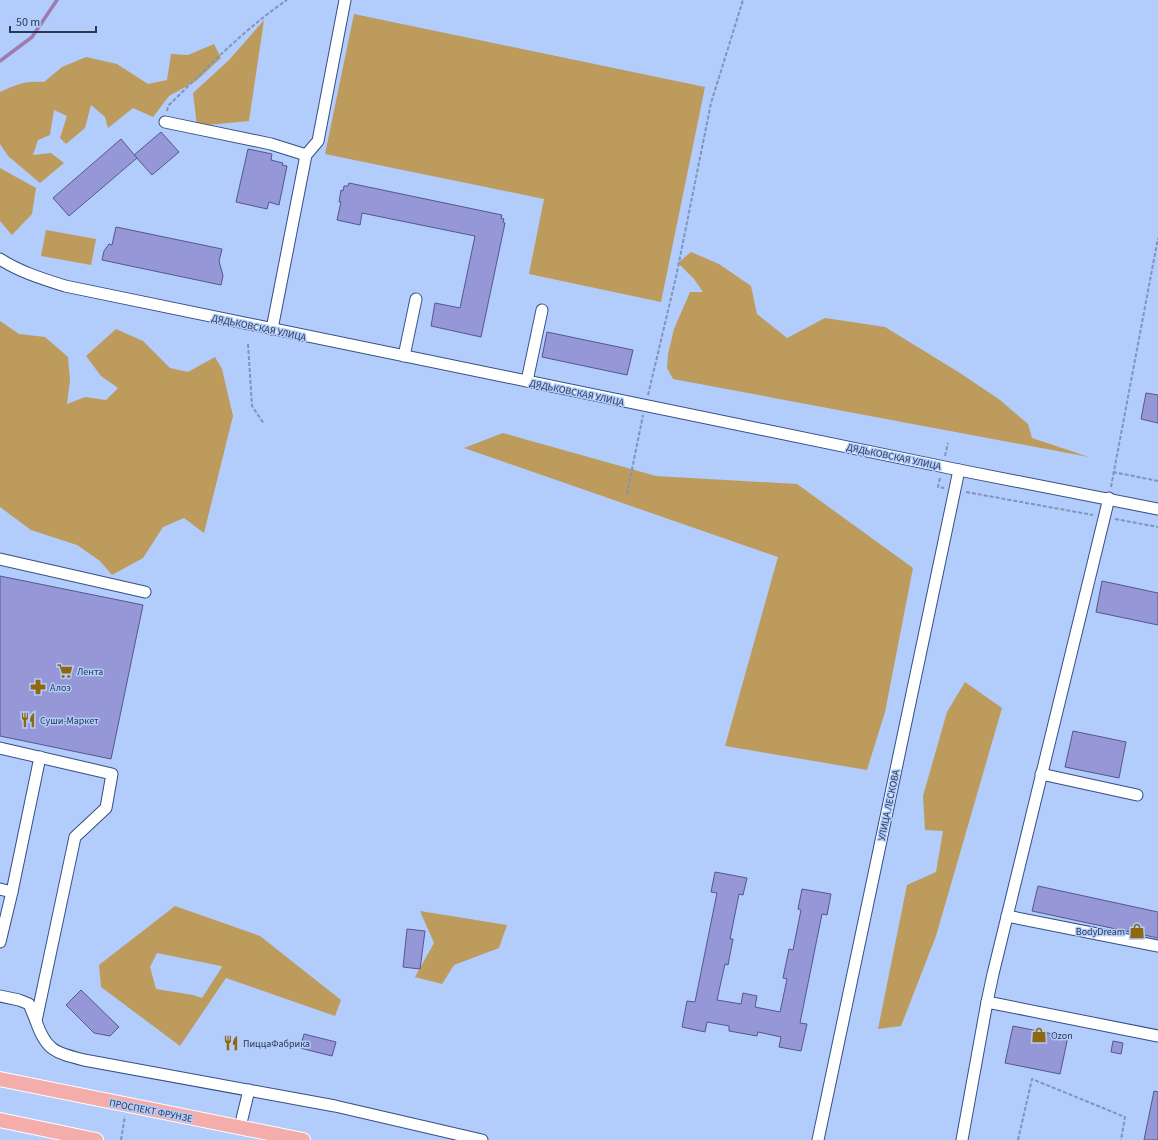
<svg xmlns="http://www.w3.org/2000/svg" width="1158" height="1140" font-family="'Source Sans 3',sans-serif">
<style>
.green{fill:#bc9b5d;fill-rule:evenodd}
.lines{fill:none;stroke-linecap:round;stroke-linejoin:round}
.stream{stroke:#9f7ab0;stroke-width:3.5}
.building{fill:#9597d6;stroke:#565690}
.minor-casing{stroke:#344f82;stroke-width:13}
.major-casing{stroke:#fff;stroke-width:16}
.path{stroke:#7f94bb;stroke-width:2;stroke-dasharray:4 2;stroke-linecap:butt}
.minor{stroke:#fff;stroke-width:11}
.major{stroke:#f5adac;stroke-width:14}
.labels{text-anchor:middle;stroke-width:3;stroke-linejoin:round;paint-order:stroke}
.street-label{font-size:10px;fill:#2b3850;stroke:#b2ccfc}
.poi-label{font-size:10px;fill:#2b3850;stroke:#b2ccfc;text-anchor:start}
</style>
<rect width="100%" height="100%" fill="#b2ccfc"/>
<g class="green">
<polygon points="354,14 705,87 661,302 529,274 544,199 325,154"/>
<polygon points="264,20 249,121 197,126 193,93 229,60"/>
<path d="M214,44l7,14 -25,23 -27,15 -16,21 -20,-9 -25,20 -3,-11 -14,-12 -6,23 -19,16 -6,-6 7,-22 -13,-6 -4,25 -12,5 -5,15 18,-2 13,10 -24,20 -32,-27 -8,-12v-52c17,-8 26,-11 44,-10l18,-15 24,-10 31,7 31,20 19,-4 4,-26 17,1z"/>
<polygon points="0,168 36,188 32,214 12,235 0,221"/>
<polygon points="46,230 96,239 91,265 41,256"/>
<polygon points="691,252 719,264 751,286 757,314 787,338 825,318 885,327 960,373 1000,400 1028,424 1032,438 1089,457 673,379 667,368 668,354 674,329 690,292 703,292 694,279 678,263"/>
<polygon points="0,321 19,334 45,337 68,357 70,380 67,404 85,397 106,400 118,388 101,376 86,356 116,329 143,341 170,368 188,372 215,357 222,369 233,416 204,533 184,518 163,527 143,558 112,575 100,561 77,545 31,530 0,507"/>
<polygon points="503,433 656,476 797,484 913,568 885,712 867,770 725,746 778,557 464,448"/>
<polygon points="965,682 1002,708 936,936 901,1026 878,1029 907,885 936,872 943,831 925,830 923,796 947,712"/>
<path d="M175,906l85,30 81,64 -6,16 -109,-38 -46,68 -79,-59 -2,-22zM157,953l64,13 1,1 -20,31 -9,-3 -37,-6 -6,-22z"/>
<polygon points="420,911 507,925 499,948 454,965 442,984 415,977 434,943"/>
</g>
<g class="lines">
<polyline class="stream" points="0,61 32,37 57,0"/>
</g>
<g class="building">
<polygon points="161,132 179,152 152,175 134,155"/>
<polygon points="121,139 137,158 69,216 53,198"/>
<polygon points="248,149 272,154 271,160 283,163 282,165 287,166 279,205 269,202 267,209 236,202"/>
<polygon points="349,183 502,215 501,218 504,219 503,222 505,223 481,337 431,326 435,303 460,308 475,236 362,213 360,225 337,220 341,202 339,202 341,190 343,191 344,186 348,186"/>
<polygon points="116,227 222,249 219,261 223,276 221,285 102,260 104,251 109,244 112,245"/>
<polygon points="547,332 633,350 627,375 542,357"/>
<polygon points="1146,393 1158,395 1158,423 1141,419"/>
<polygon points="0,576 143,605 111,759 0,736"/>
<polygon points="1102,581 1158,593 1158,625 1096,612"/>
<polygon points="1073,731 1126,742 1119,778 1065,767"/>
<polygon points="715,872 747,878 743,895 739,894 730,939 733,939 728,965 725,964 717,1000 741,1004 743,993 757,996 755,1007 780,1012 787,979 783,978 789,949 793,950 801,910 798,909 802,889 831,894 827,915 822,914 800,1023 807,1024 801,1051 779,1047 781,1037 758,1032 757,1036 729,1031 729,1026 707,1022 705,1032 682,1027 687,1001 695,1002 717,893 711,892"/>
<polygon points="1038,886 1158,912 1158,938 1032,911"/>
<polygon points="407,929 425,931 420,969 403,967"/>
<polygon points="81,990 119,1027 110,1036 94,1033 66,1005"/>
<polygon points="1013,1026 1068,1037 1060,1074 1005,1063"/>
<polygon points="304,1034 336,1042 332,1056 300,1048"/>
<polygon points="1113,1041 1123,1043 1121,1054 1111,1052"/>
<polygon points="1154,1091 1158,1092 1158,1140 1144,1140"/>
</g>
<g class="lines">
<defs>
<g id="minor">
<polyline points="165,122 271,144 306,155 272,329"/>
<polyline points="306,155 318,141 345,0"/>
<path d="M0,259c20,13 43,20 65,27l894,184 199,39"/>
<polyline points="404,356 416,299"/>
<polyline points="527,381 542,310"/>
<polyline points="0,559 145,592"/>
<path d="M0,748l112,26 -6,34 -31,29 -39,184c10,30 20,32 48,39l251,46 147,34"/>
<polyline points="1041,774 1137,795"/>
<polyline points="0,889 12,892"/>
<polyline points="1007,916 1158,946"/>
<polyline points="0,942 12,892 40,757"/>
<polyline points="0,996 19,1000 29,1004 36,1021"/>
<polyline points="987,1002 993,974 1109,498"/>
<polyline points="240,1127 249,1090"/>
<polyline points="818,1140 959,470"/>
<polyline points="962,1140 987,1002 1158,1036"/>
</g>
<g id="major">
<polyline points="0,1079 303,1140"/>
<polyline points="0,1120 96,1140"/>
</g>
</defs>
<use href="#minor" class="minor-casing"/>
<use href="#major" class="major-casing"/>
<g class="path">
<path d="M167,111l1,-5c38,-37 75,-76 119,-106"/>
<polyline points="248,344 252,406 264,424"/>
<polyline points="648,395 676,277 711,103 743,0"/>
<polyline points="945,456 948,443"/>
<polyline points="1113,472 1158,481"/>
<polyline points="940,478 938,487 944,488"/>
<polyline points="1111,487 1158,238"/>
<polyline points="966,492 1093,515"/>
<polyline points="627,494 643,415"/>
<polyline points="1115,519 1158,527"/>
<polyline points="121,1140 125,1116"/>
<polyline points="1018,1140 1032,1079 1125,1117 1121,1140"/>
</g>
<use href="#minor" class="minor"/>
<use href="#major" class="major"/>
</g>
<defs>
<symbol id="supermarket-bare" viewBox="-9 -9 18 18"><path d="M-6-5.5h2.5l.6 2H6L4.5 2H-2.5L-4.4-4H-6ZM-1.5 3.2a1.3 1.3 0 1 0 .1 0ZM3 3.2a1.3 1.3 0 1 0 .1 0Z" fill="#8f690f" stroke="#b2ccfc" stroke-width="2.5" paint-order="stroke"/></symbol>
<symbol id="pharmacy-bare" viewBox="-9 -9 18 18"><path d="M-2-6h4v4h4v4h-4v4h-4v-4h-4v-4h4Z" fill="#8f690f" stroke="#b2ccfc" stroke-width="2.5" paint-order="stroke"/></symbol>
<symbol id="restaurant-bare" viewBox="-9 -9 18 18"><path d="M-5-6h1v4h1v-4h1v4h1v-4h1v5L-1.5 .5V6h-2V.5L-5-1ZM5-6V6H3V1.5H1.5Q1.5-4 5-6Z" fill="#8f690f" stroke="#b2ccfc" stroke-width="2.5" paint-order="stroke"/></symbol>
<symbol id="shop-bare" viewBox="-9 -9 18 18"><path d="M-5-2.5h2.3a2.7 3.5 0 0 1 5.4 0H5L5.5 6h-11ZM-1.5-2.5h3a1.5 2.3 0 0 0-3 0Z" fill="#8f690f" stroke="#b2ccfc" stroke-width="2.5" paint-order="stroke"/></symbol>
</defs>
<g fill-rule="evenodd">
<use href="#supermarket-bare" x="54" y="660" width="22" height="22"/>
<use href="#pharmacy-bare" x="27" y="676" width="22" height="22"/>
<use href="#restaurant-bare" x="17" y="709" width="22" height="22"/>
<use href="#shop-bare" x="1126" y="920" width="22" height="22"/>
<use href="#shop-bare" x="1028" y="1024" width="22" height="22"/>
<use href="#restaurant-bare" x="220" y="1032" width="22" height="22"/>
</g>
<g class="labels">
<g class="street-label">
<text transform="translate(259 327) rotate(12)" y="4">ДЯДЬКОВСКАЯ УЛИЦА</text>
<text transform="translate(577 392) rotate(12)" y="4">ДЯДЬКОВСКАЯ УЛИЦА</text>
<text transform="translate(894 456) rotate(12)" y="4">ДЯДЬКОВСКАЯ УЛИЦА</text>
<text transform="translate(888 805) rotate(-78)" y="4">УЛИЦА ЛЕСКОВА</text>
<text transform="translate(151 1110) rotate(11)" y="4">ПРОСПЕКТ ФРУНЗЕ</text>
</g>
<g class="poi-label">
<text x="77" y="675">Лента</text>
<text x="50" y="691">Алоэ</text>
<text x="40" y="724">Суши-Маркет</text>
<text x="1125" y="935" text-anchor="end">BodyDream</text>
<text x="1051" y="1039">Ozon</text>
<text x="243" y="1047">ПиццаФабрика</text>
</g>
</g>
<path d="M10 26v6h86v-6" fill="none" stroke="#2b3850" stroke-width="2"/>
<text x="16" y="26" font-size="12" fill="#2b3850" stroke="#b2ccfc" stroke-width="3" paint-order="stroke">50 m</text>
</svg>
